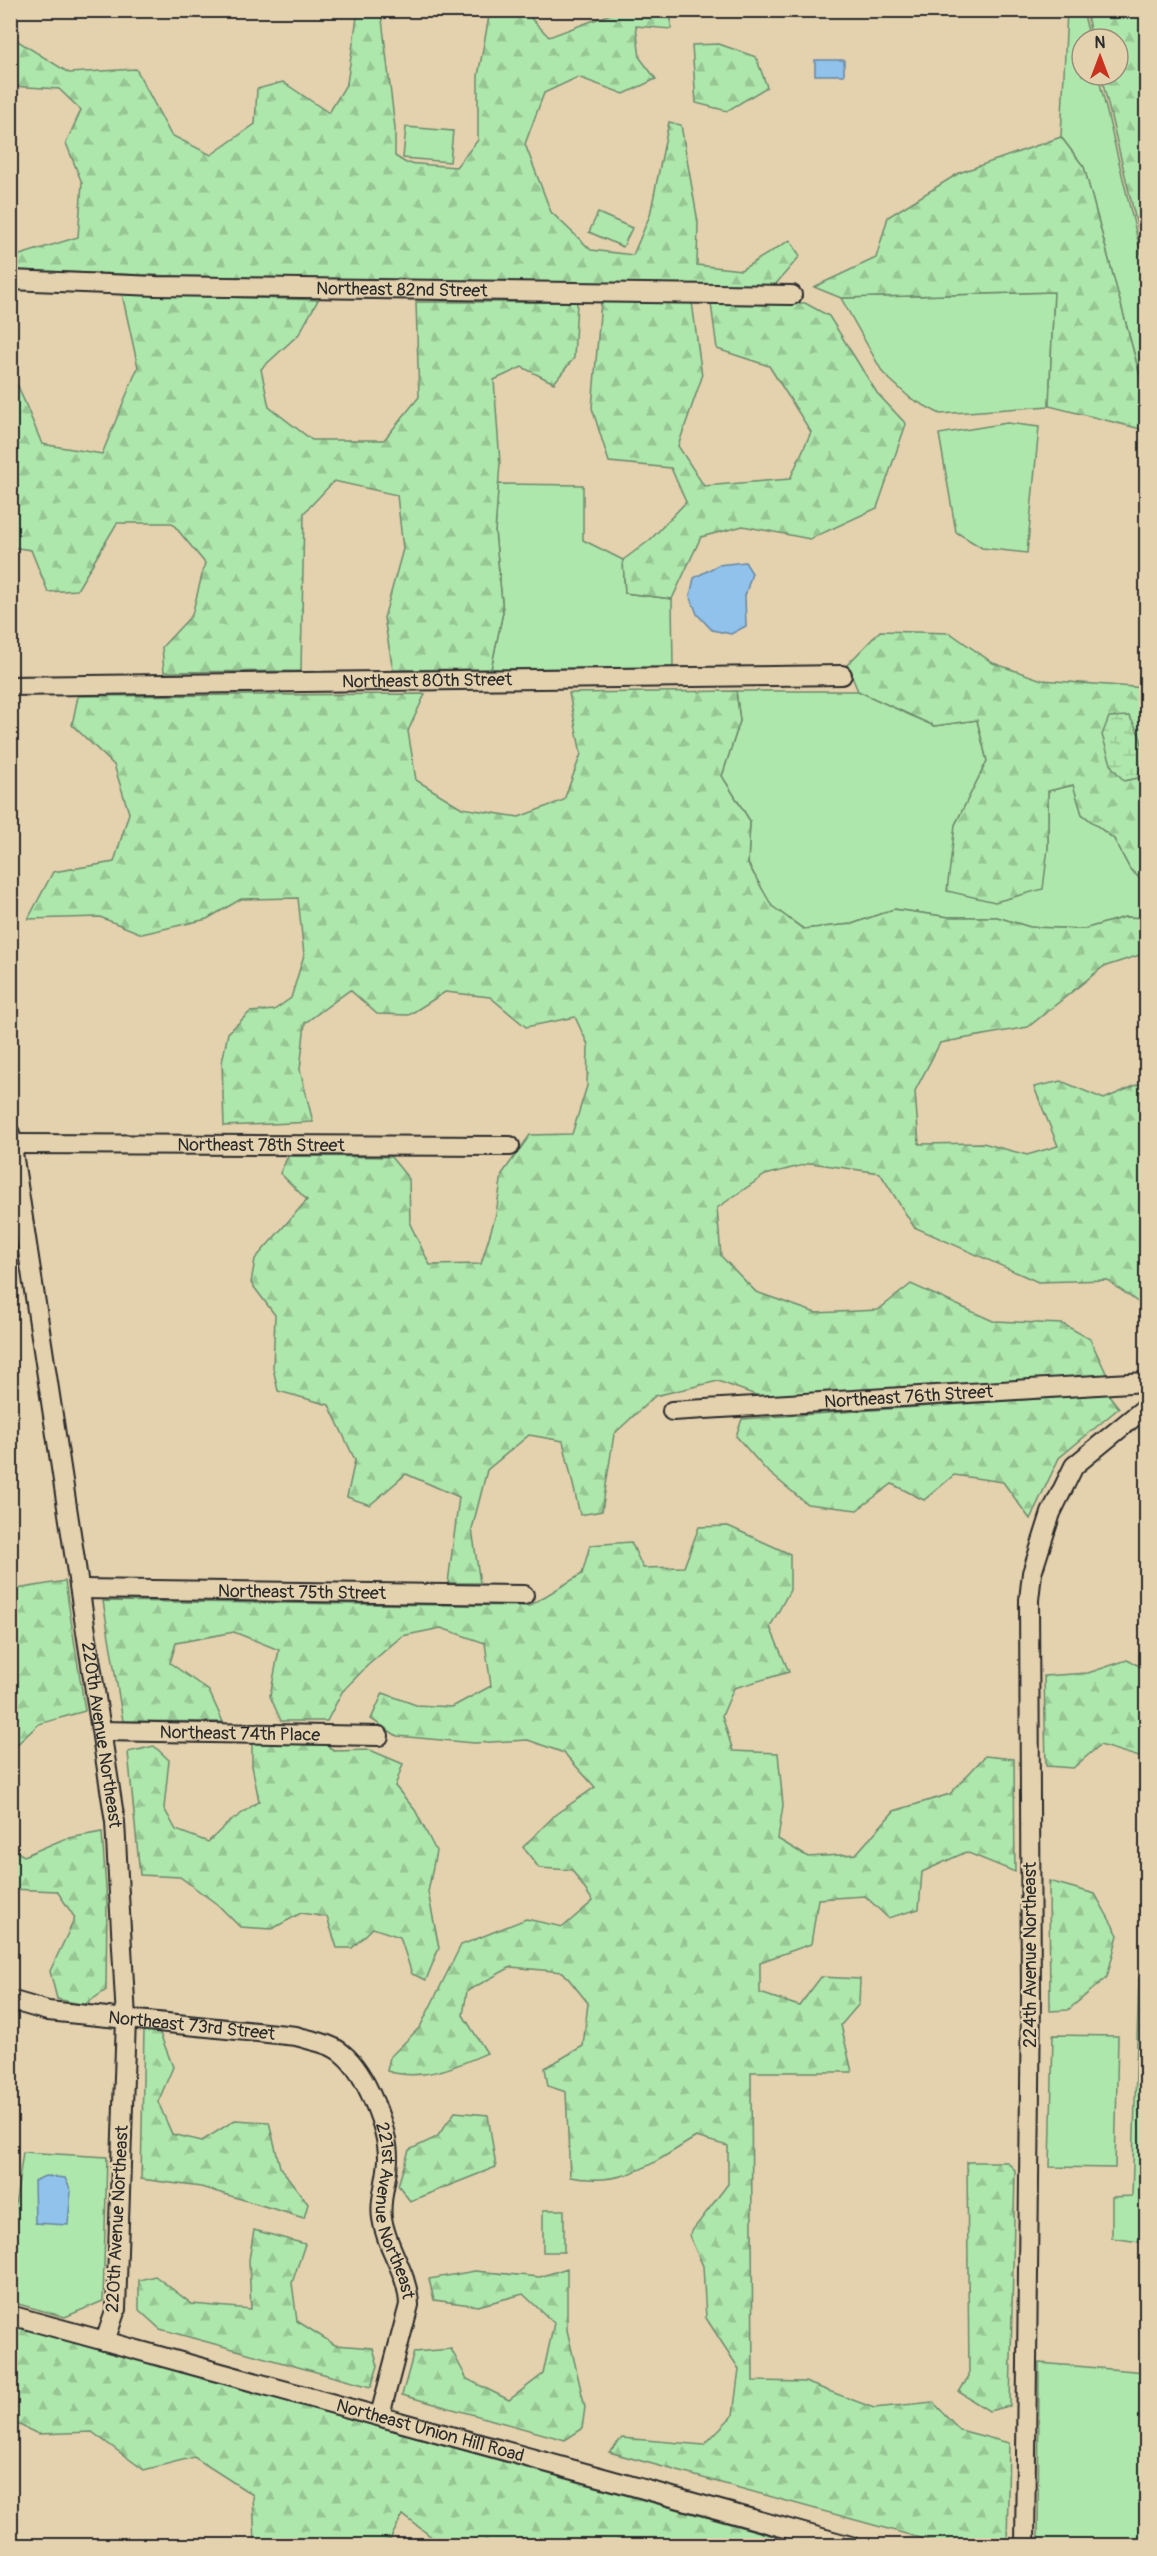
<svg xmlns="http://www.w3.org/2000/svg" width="1157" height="2556" font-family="Pangolin,sans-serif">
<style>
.grass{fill:#aee7ab;stroke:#6c896b;stroke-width:1.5}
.forest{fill:url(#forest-firs);stroke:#6c896b;stroke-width:1.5}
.wetland{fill:url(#wetland-marsh);stroke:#6c896b;stroke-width:1.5}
.water{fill:#90c2ec;stroke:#68869f;stroke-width:1.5}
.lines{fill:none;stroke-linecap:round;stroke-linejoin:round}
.minor-casing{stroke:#2b2b2b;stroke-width:22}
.minor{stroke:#e4d2af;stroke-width:18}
.labels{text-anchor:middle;stroke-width:5;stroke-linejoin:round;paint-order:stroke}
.street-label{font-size:18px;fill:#2b2b2b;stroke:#e4d2af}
</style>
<defs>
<pattern id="forest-firs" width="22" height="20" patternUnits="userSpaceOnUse" patternTransform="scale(1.5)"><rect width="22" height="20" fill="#aee7ab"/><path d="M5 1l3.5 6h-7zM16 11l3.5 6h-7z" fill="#96c693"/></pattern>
<pattern id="wetland-marsh" width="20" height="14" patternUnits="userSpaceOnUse" patternTransform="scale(1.5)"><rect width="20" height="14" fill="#aee7ab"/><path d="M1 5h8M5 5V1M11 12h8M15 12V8" fill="none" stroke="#96c693"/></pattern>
</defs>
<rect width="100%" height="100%" fill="#e4d2af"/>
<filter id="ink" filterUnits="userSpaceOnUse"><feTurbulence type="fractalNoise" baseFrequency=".0167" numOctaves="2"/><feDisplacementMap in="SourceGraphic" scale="12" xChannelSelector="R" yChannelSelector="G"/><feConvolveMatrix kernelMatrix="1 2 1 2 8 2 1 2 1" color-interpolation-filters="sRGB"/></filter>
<g filter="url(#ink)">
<g class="grass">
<polygon points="1067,11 1083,11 1090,39 1082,39 1082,75 1098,75 1146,274 1146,352 1143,387 1084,167 1061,137"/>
<polygon points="406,127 453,131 450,162 403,158"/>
<polygon points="598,213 632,228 623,247 589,232"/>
<polygon points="1054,292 1049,406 940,414 910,398 883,373 841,298"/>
<polygon points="1007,423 1039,427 1027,553 982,548 956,532 939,434"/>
<polygon points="498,484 583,485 583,540 623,560 625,593 672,599 673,667 491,669 503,612 495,532"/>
<polygon points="736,691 858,691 934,726 977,720 987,761 955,825 1048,848 1048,791 1074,785 1082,814 1114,839 1130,869 1146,884 1146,918 1125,917 1084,929 1030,927 997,917 949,917 894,909 852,924 804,929 771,906 748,863 750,821 722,776 740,721"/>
<polygon points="1139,1978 1146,1978 1146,2243 1112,2238 1112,2197 1132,2196"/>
<polygon points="1053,2035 1118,2036 1115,2168 1050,2167"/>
<polygon points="23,2152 107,2157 103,2301 65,2317 11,2302 11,2235"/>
<rect x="543" y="2210" width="21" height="42"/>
<polygon points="1039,2363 1146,2372 1146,2545 1038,2545"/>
</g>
<g class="forest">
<polygon points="358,11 381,11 395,128 395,156 406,163 456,167 478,140 478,76 490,11 524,11 549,37 616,12 671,11 671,29 636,26 640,58 656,79 624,94 578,77 544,93 525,144 551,212 591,250 633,255 650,215 669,122 681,125 698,222 697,265 741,270 790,240 800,256 774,286 173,276 11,270 11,254 20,255 78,237 82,183 66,143 81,110 59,89 11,86 10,36 69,73 136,69 171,135 211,155 255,124 257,89 283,82 329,113 347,83"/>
<polygon points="1086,11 1146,11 1146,263 1101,75 1118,75 1118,39 1092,39"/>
<polygon points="719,44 756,57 767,87 727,111 696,103 692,45"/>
<polygon points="1061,137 1084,167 1143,387 1141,429 1049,406 1054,292 841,298 814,287 876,258 888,217 959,173"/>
<polygon points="122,294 318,300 299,334 261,369 269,407 312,440 384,440 419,397 416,302 577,302 574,358 554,383 522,367 494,380 500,463 495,532 503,612 491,669 393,670 384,618 403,549 397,495 334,481 304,513 301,671 164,672 162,647 192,615 205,563 172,523 117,523 77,590 48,592 31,550 11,547 11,379 18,386 42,444 102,454 138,367"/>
<polygon points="601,302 692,302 702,377 678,446 704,486 790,479 811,432 769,366 717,349 711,303 805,303 829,316 877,393 906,424 877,508 810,539 743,526 701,537 672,599 625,593 623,560 650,540 686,502 671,468 609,462 592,408"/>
<polygon points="880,631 950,633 993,663 1042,680 1146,688 1146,884 1130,869 1114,839 1082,814 1073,785 1048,791 1048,848 1043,889 995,902 947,891 955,825 987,761 977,720 934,726 858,691 847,665"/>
<polygon points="736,691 740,721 722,776 750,821 748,864 772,906 803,929 852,924 894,909 949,917 997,917 1030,927 1084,929 1125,917 1146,918 1146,953 1103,967 1028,1027 940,1043 915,1091 919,1144 983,1143 1027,1155 1058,1146 1034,1087 1061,1081 1104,1099 1146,1081 1146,1308 1107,1280 1038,1282 914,1227 880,1173 811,1163 765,1175 717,1208 721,1256 756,1292 816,1313 878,1310 911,1284 993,1321 1063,1324 1090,1339 1108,1377 764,1398 718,1381 655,1396 614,1434 602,1511 580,1515 563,1441 529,1435 487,1470 472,1529 480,1583 448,1583 459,1497 406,1474 370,1505 347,1497 355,1460 329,1405 278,1391 273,1368 275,1315 251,1283 255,1259 307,1200 280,1173 288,1156 391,1157 409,1179 410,1224 430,1265 481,1264 496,1214 502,1174 530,1135 572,1134 587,1086 588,1045 575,1017 526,1027 490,997 445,992 409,1015 377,1014 350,990 305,1023 300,1070 313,1122 224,1126 222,1062 228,1033 250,1012 274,1010 291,998 304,955 298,898 241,899 207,919 142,934 100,917 28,919 53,872 114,862 129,813 114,765 72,725 78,696 425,694 408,731 416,780 462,808 519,817 564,800 581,754 569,693"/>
<polygon points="1108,1394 1119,1408 1059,1458 1030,1519 1003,1482 954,1475 924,1500 892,1484 857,1510 807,1504 765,1469 736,1436 742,1419"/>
<path d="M728,1526l62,28v36l-20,37 19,45 -55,16 -12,28 11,35 45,2 5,52 -5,34 30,18 48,-3 38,-43 56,-17 35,-38 29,3 1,113 -49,-20 -44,20 -3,37 -31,9 -23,-22 -47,3 -7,45 -51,18v31l39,13 22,-29 39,2 -1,25 -18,21 11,47h-101l2,309 52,1 69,26 59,-6 27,28 49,13 -2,102h-61l-337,-93 13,-14 82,7 29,-30 6,-46 -33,-51 -3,-52 -14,-31 39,-51v-38l-32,-9c-45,27 -71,50 -126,40l-4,-85 -18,-6 -3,-18 38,-22 5,-43 -25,-31 -52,-5 -44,24 -4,24 24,38c-32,14 -65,29 -100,18l3,-14 30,-30 41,-82 65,-26 37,8 30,-26 -21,-31 -33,-2 -16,-21 33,-33 39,-27 -31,-34 -36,-13 -54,3 -77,-7 -26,-17 12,-26 33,12 36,2 39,-21 -6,-43 -44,-15 -39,8 -35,30 -25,26 -15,29h-46l-11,-25 9,-46 -45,-18 -58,11 -6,20 39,28 14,31 -100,-1 -20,-120 426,5 53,-32 8,-29 41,-3 12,26 41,-1 15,-40z"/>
<polygon points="65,1581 85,1711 39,1724 11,1750 11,1590"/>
<polygon points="1127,1660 1146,1669 1146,1759 1100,1745 1073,1768 1046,1766 1044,1676 1088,1673"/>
<polygon points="252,1740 318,1740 335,1751 370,1750 403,1764 395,1786 415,1810 436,1851 428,1892 439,1948 426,1980 412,1974 400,1937 373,1928 352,1948 337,1948 327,1917 301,1913 272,1929 240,1927 218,1905 180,1877 140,1875 128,1752 154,1746 169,1760 164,1808 176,1830 208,1842 227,1824 259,1801 252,1766"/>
<polygon points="102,1832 107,1902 106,1990 84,2005 57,1999 50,1971 75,1918 57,1891 11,1889 11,1848 24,1856 64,1839"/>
<polygon points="1049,1881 1095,1894 1118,1935 1107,1977 1068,2010 1050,2011"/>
<polygon points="144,2029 159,2031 173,2067 158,2102 172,2134 202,2141 235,2120 269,2122 280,2167 308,2204 304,2218 201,2187 141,2179"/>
<polygon points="455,2112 488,2115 496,2167 410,2201 398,2185 409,2150 437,2137"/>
<polygon points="967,2162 1007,2162 1015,2170 1010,2406 989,2411 959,2392 969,2376"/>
<polygon points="254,2230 305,2244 292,2283 297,2321 335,2345 373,2348 378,2366 371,2387 160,2329 139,2310 139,2280 155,2276 192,2304 251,2309 249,2260"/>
<polygon points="567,2268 567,2330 585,2407 582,2429 565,2440 402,2395 414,2352 451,2349 467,2379 509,2400 543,2374 554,2323 523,2294 478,2306 434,2300 429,2279 475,2271 540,2277"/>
<polygon points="11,2325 806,2545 442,2545 403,2515 387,2545 255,2545 253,2495 194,2457 144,2470 92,2432 38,2434 11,2421"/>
</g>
<path class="wetland" d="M1129,716c15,22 17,36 9,62l-14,3 -12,-14 -10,-32 7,-18z"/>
<g class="water">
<rect x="815" y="60" width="29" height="15"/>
<polygon points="745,562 752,573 745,596 746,626 731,634 712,630 697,614 690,596 694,578 718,565"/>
<polygon points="45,2176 65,2178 71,2191 68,2225 35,2223 34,2181"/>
</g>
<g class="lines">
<defs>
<g id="minor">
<path id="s1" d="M10,280l146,6 636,9"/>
<path id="s2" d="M10,686l832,-11"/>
<path id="s3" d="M10,1133l105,689 11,197 -10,290 -11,32"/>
<path id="s4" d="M12,1144l498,2"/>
<path id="s5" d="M672,1411l474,-29"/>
<path id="s6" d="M80,1589l444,6"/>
<path id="s7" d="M102,1731l277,5"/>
<path id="s8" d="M10,2000l38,11 248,25c16,5 35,7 47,18 23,19 45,75 45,104 0,20 -9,41 -6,60 4,31 26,53 27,87l-29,110"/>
<path id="s9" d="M10,2315l841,231"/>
<polyline points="1025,2546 1031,1996 1029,1600 1032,1573 1051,1513 1074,1466 1146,1407"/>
</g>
</defs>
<use href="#minor" class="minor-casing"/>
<use href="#minor" class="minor"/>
</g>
</g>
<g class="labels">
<g class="street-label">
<text dy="6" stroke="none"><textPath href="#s1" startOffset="392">Northeast 82nd Street</textPath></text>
<text dy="6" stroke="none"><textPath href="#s2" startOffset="417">Northeast 80th Street</textPath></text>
<text dy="6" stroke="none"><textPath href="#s4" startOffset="249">Northeast 78th Street</textPath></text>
<text dy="6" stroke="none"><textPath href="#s5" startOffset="237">Northeast 76th Street</textPath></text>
<text dy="6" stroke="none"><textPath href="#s6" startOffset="222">Northeast 75th Street</textPath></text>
<text dy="6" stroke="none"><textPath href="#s7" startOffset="138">Northeast 74th Place</textPath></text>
<text dy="6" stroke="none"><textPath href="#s3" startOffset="609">220th Avenue Northeast</textPath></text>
<text transform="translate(1030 1955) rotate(-90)" y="6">224th Avenue Northeast</text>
<text dy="6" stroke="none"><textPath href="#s8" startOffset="184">Northeast 73rd Street</textPath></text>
<text dy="6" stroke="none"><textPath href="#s8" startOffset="510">221st Avenue Northeast</textPath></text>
<text transform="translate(117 2219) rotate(-87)" y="6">220th Avenue Northeast</text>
<text dy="6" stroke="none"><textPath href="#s9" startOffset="436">Northeast Union Hill Road</textPath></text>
</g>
</g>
<rect width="1157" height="2556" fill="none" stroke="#e4d2af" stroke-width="36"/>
<rect x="18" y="18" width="1121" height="2520" fill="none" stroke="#2b2b2b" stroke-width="2" filter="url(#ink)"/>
<g transform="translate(1100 57)"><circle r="28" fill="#e4d2af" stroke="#9a8f7a" stroke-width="1.5"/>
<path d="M0-4.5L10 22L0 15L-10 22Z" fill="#c8321e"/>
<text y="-9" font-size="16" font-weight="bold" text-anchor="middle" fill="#2b2b2b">N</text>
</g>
</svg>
